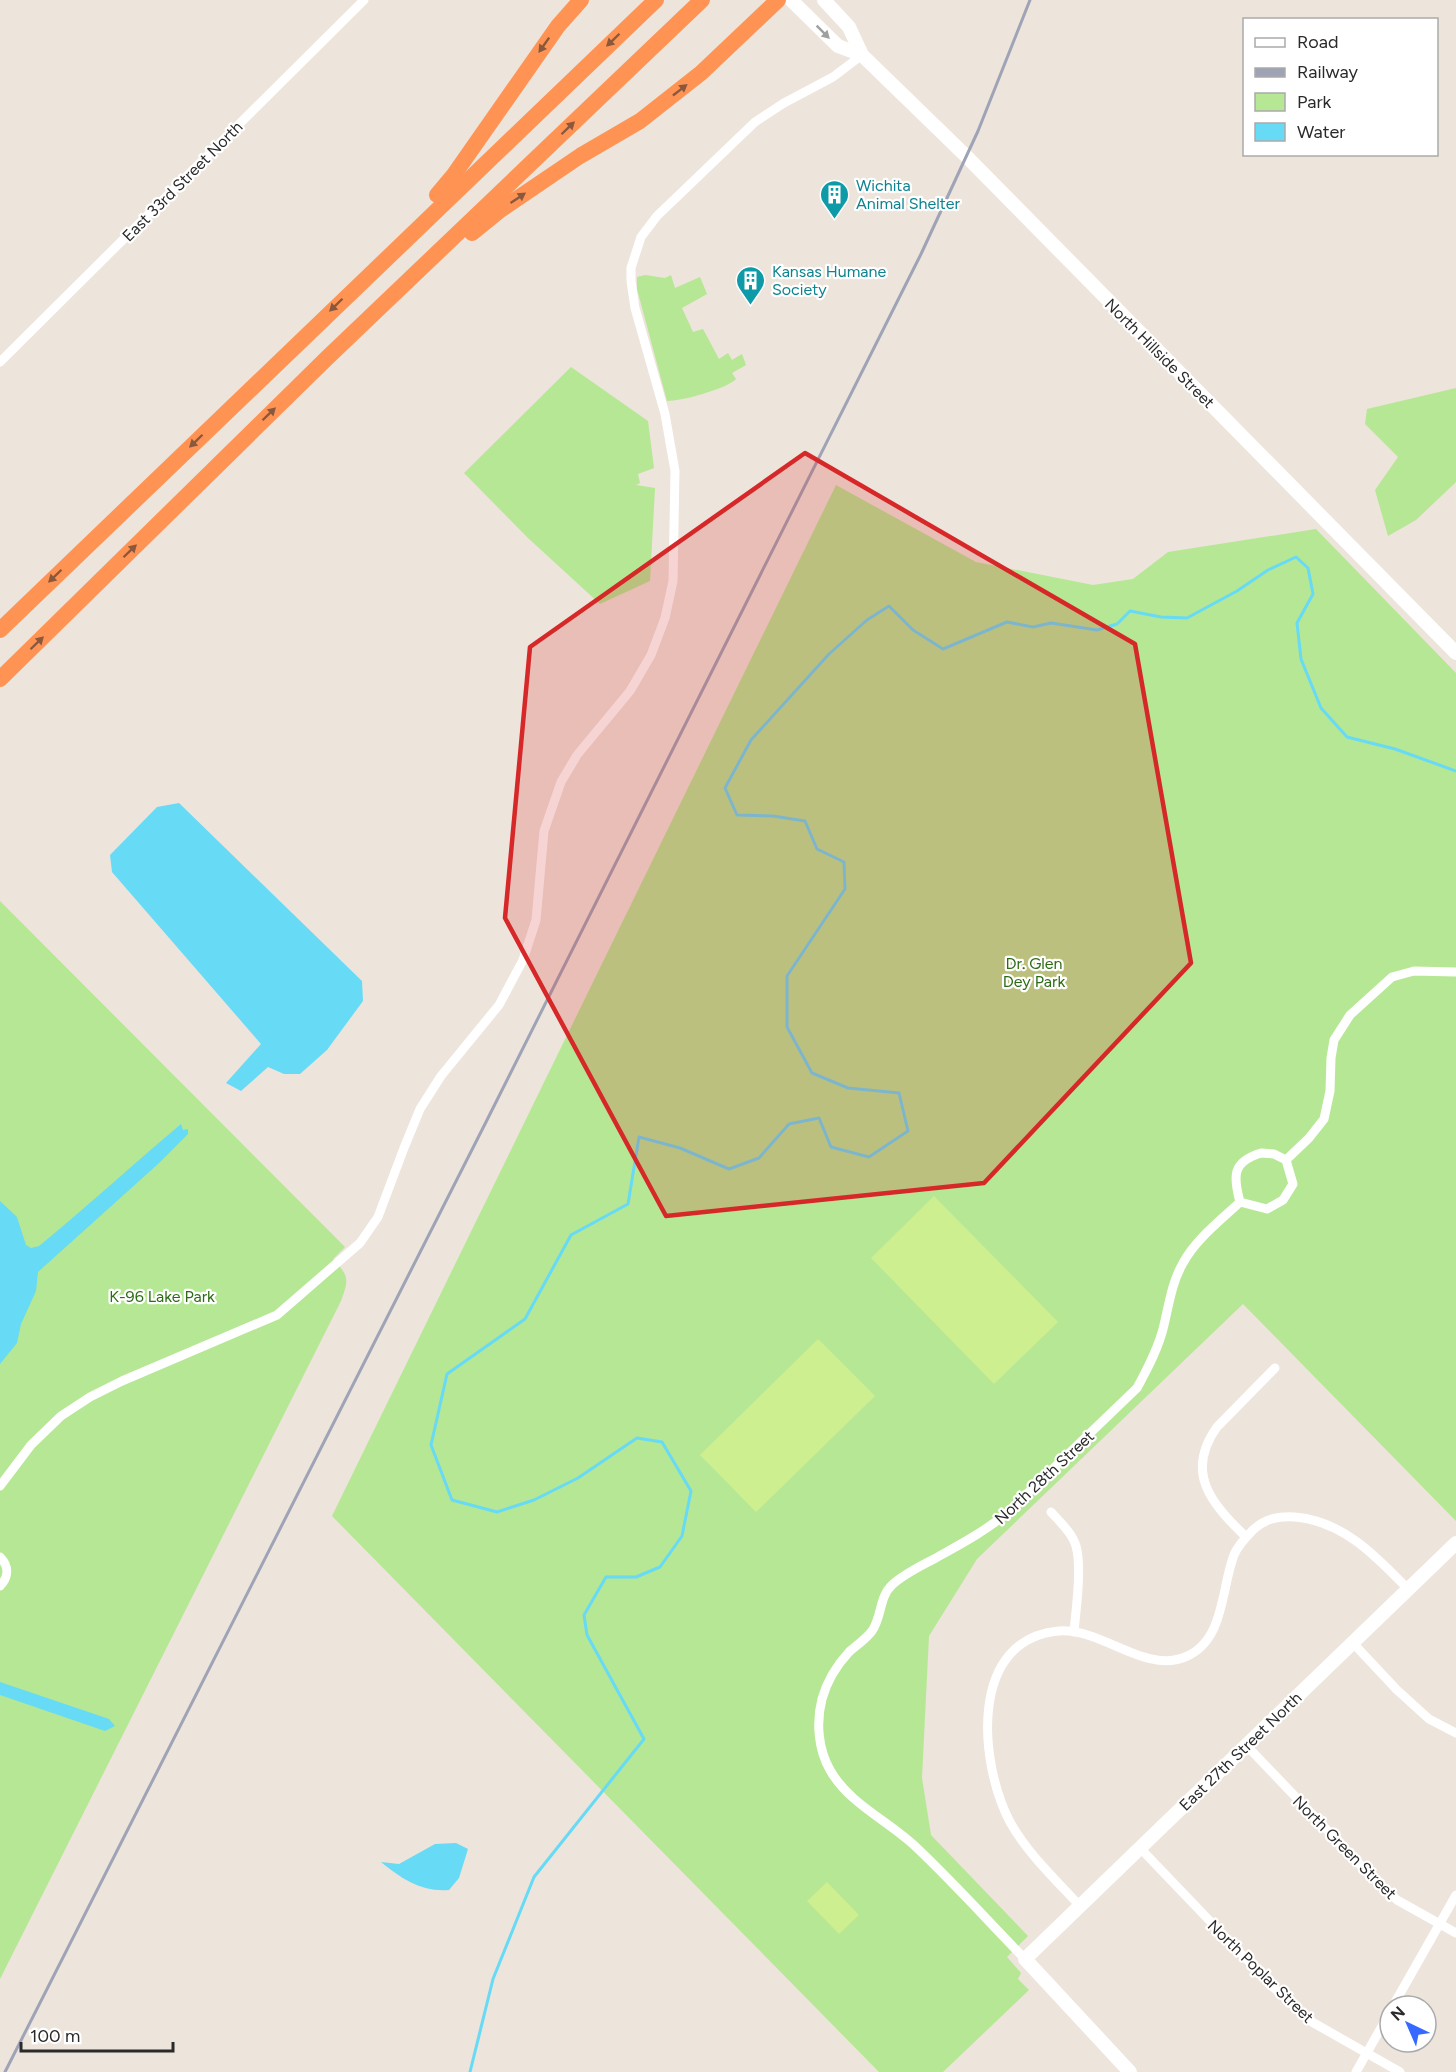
<svg xmlns="http://www.w3.org/2000/svg" width="1456" height="2072" font-family="Figtree,sans-serif">
<style>
.green{fill:#b6e794}
.pitch{fill:#cdef8f}
.water{fill:#67daf6}
.lines{fill:none;stroke-linecap:round;stroke-linejoin:round}
.stream{stroke:#67daf6;stroke-width:3}
.street{stroke:#fff;stroke-width:9}
.secondary{stroke:#fff;stroke-width:14}
.highway{stroke:#ff9354;stroke-width:16}
.rail{stroke:#9ea3b6;stroke-width:3}
.oneway{fill:#9f9f9f}
.oneway2{fill:#8a593d}
.marked{fill:#d62828;fill-opacity:0.2;stroke:#d62828;stroke-width:4.5;stroke-linejoin:round}
.labels{text-anchor:middle;stroke-width:4.5;stroke-linejoin:round;paint-order:stroke}
.street-label{font-size:16px;fill:#2a2a2a;stroke:#fff}
.culture-label{font-size:16px;fill:#0d838f;stroke:#fff;text-anchor:start}
.park-label{font-size:16px;fill:#2d6c15;stroke:#fff}
</style>
<rect width="100%" height="100%" fill="#ede4db"/>
<g class="green">
<path d="M645,275l20,3 6,-3 4,13 25,-11 7,17 -25,14 11,24 10,-3 16,30 9,-6 4,7 10,-6 4,11 -14,8 4,6c-10,10 -54,22 -69,22l-30,-112v-12z"/>
<polygon points="571,367 648,421 654,468 638,474 640,483 636,485 655,488 650,581 600,604 528,538 464,473"/>
<polygon points="1456,388 1456,482 1416,520 1388,536 1375,490 1398,457 1365,424 1367,409"/>
<polygon points="836,485 976,562 1093,585 1133,579 1168,552 1316,529 1456,673 1456,1521 1243,1304 977,1559 929,1636 922,1778 931,1835 1028,1936 1007,1957 1021,1973 1018,1979 1029,1990 943,2072 879,2072 332,1516"/>
<path d="M0,901l345,346 -12,12c16,17 16,20 8,42l-341,678z"/>
</g>
<g class="pitch">
<polygon points="934,1196 1058,1322 994,1384 871,1258"/>
<polygon points="818,1339 875,1396 756,1512 700,1455"/>
<polygon points="827,1882 859,1915 839,1934 807,1901"/>
</g>
<g class="water">
<polygon points="179,803 362,981 363,1001 327,1050 300,1074 284,1074 268,1067 241,1091 226,1083 261,1044 112,872 110,855 157,807"/>
<path d="M181,1124l2,6 5,-1v5l-30,30 -120,108 -2,19 -15,33 -4,19 -17,21v-163l17,16 9,28 5,3 8,-2c48,-39 94,-82 142,-122z"/>
<polygon points="0,1682 109,1719 115,1726 105,1731 0,1695"/>
<path d="M456,1843l12,6 -9,29 -10,12c-28,2 -47,-11 -68,-28l18,2 36,-20z"/>
</g>
<g class="lines">
<polyline class="stream" points="470,2072 493,1979 534,1877 644,1739 587,1635 584,1615 606,1577 636,1577 660,1567 682,1536 691,1491 662,1442 637,1438 578,1478 534,1500 497,1512 452,1500 431,1445 447,1374 525,1319 571,1235 628,1204 639,1137 680,1148 729,1169 759,1158 789,1124 819,1118 831,1147 869,1157 908,1131 899,1093 848,1088 812,1073 787,1027 787,976 845,889 844,862 817,849 805,821 773,816 737,815 725,788 751,740 829,654 867,620 889,606 913,630 943,649 1007,622 1033,627 1051,623 1097,630 1117,624 1130,611 1161,617 1187,618 1237,591 1268,570 1296,557 1308,568 1313,594 1297,623 1301,659 1321,708 1347,737 1395,749 1456,771"/>
<g class="street">
<polyline points="0,362 364,0"/>
<path d="M1261,1153l13,1 12,6 7,24 -10,16 -16,9 -27,-7c-7,-26 -8,-40 21,-49z"/>
<polyline points="1286,1160 1309,1138 1324,1119 1330,1091 1331,1058 1334,1040 1350,1015 1392,977 1414,971 1456,972"/>
<polyline points="0,1486 31,1445 61,1416 90,1397 122,1381 277,1315 360,1243 378,1217 404,1148 420,1109 441,1076 499,1005 523,960 536,920 544,831 561,782 577,755 630,691 651,655 665,618 673,581 675,471 665,414 635,308 631,281 631,268 641,237 657,216 755,122 784,103 833,77 862,55"/>
<path d="M1051,1512c9,10 21,21 25,34 6,22 0,63 -2,86"/>
<path d="M1246,1537c-34,-33 -62,-64 -29,-110l58,-59"/>
<path d="M0,1557c9,9 9,20 0,29"/>
<polyline points="1352,1642 1397,1690 1429,1719 1456,1733"/>
<polyline points="1246,1745 1372,1877 1397,1900 1456,1933"/>
<polyline points="1140,1848 1274,1988 1312,2022 1400,2072"/>
<path d="M1080,1906c-25,-27 -52,-52 -70,-84 -31,-59 -42,-183 49,-191 43,-3 86,43 126,26 40,-16 36,-69 49,-102 4,-10 12,-18 19,-25 13,-12 26,-14 42,-13 48,4 81,39 113,72"/>
<path d="M1025,1959c-36,-37 -71,-76 -108,-111 -28,-27 -68,-44 -87,-78 -12,-21 -14,-48 -8,-71 5,-18 14,-33 27,-47 8,-7 17,-13 23,-21 10,-14 7,-34 20,-46 12,-11 27,-18 42,-26 25,-14 50,-27 73,-46l130,-125c11,-20 22,-41 27,-63 5,-21 8,-43 19,-62 13,-24 37,-42 57,-61"/>
<polyline points="1393,2006 1456,1895"/>
<polyline points="1356,2072 1390,2012"/>
</g>
<g class="secondary">
<polyline points="791,0 838,46 862,55"/>
<polyline points="824,0 849,27 862,55 967,157 1456,653"/>
<polyline points="1130,2072 1025,1959 1456,1543"/>
</g>
<g class="highway">
<polyline points="437,195 453,176 558,26 581,0"/>
<polyline points="472,233 499,211 580,156 640,121 701,73 778,0"/>
<polyline points="0,630 656,0"/>
<polyline points="0,679 328,357 702,0"/>
</g>
<polyline class="rail" points="5,2072 486,1122 921,254 978,131 1030,0"/>
</g>
<defs><path id="oneway-solid" d="M-6-.8H1V-3.2L6.5 0L1 3.2V.8H-6Z" transform="scale(1.5)"/></defs>
<use class="oneway" href="#oneway-solid" transform="translate(823 32) rotate(45)"/>
<g class="oneway2">
<use href="#oneway-solid" transform="translate(613 40) rotate(136)"/>
<use href="#oneway-solid" transform="translate(544 45) rotate(125)"/>
<use href="#oneway-solid" transform="translate(680 90) rotate(-38)"/>
<use href="#oneway-solid" transform="translate(568 128) rotate(-44)"/>
<use href="#oneway-solid" transform="translate(518 198) rotate(-34)"/>
<use href="#oneway-solid" transform="translate(336 305) rotate(136)"/>
<use href="#oneway-solid" transform="translate(269 414) rotate(-44)"/>
<use href="#oneway-solid" transform="translate(196 441) rotate(136)"/>
<use href="#oneway-solid" transform="translate(130 551) rotate(-44)"/>
<use href="#oneway-solid" transform="translate(55 576) rotate(136)"/>
<use href="#oneway-solid" transform="translate(37 643) rotate(-44)"/>
</g>
<path class="marked" d="M805,453l330,191 56,319 -207,220 -318,33 -161,-298 25,-271z"/>
<defs>
<symbol id="building-pin" viewBox="-11 -11 22 30"><path d="M0 17L-7.5 6A9.5 9.5 0 1 1 7.5 6Z" fill="#0f9aa8" stroke="#fff"/><path d="M-4-6H4V6H1V3H-1V6H-4ZM-2.5-4.3h1.7v1.8h-1.7ZM.8-4.3h1.7v1.8H.8ZM-2.5-1h1.7V.8h-1.7ZM.8-1h1.7V.8H.8Z" fill="#fff"/></symbol>
</defs>
<g fill-rule="evenodd">
<use href="#building-pin" x="818" y="178" width="33" height="45"/>
<use href="#building-pin" x="734" y="264" width="33" height="45"/>
</g>
<g class="labels">
<g class="street-label">
<text transform="translate(182 181) rotate(-45)" y="6">East 33rd Street North</text>
<text transform="translate(1160 353) rotate(45)" y="6">North Hillside Street</text>
<text transform="translate(1044 1477) rotate(-43)" y="6">North 28th Street</text>
<text transform="translate(1240 1751) rotate(-44)" y="6">East 27th Street North</text>
<text transform="translate(1345 1847) rotate(45)" y="6">North Green Street</text>
<text transform="translate(1261 1971) rotate(44)" y="6">North Poplar Street</text>
</g>
<g class="culture-label">
<text x="856" y="191">Wichita<tspan x="856" dy="18">Animal Shelter</tspan></text>
<text x="772" y="277">Kansas Humane<tspan x="772" dy="18">Society</tspan></text>
</g>
<g class="park-label">
<text x="1034" y="969">Dr. Glen<tspan x="1034" dy="18">Dey Park</tspan></text>
<text x="162" y="1302">K-96 Lake Park</text>
</g>
</g>
<rect x="1243" y="18" width="195" height="138" fill="#ffffff" stroke="#aaaaaa" stroke-width="1.5"/>
<rect x="1255" y="38" width="30" height="9" fill="#ffffff" stroke="#aaaaaa" stroke-width="1.5"/>
<text x="1297" y="48" font-size="18" fill="#2a2a2a">Road</text>
<rect x="1255" y="68" width="30" height="9" fill="#9ea3b6" stroke="#aaaaaa" stroke-width="1.5"/>
<text x="1297" y="78" font-size="18" fill="#2a2a2a">Railway</text>
<rect x="1255" y="93" width="30" height="18" fill="#b6e794" stroke="#aaaaaa" stroke-width="1.5"/>
<text x="1297" y="108" font-size="18" fill="#2a2a2a">Park</text>
<rect x="1255" y="123" width="30" height="18" fill="#67daf6" stroke="#aaaaaa" stroke-width="1.5"/>
<text x="1297" y="138" font-size="18" fill="#2a2a2a">Water</text>
<g transform="translate(1408 2024) rotate(316)"><circle r="28" fill="#ffffff" stroke="#aaaaaa" stroke-width="1.5"/>
<path d="M0-4.5L10 22L0 15L-10 22Z" fill="#3669ff"/>
<text y="-9" font-size="16" font-weight="bold" text-anchor="middle" fill="#2a2a2a">N</text>
</g>
<path d="M21 2042v9h152v-9" fill="none" stroke="#2a2a2a" stroke-width="3"/>
<text x="30" y="2042" font-size="18" fill="#2a2a2a" stroke="#ffffff" stroke-width="4.5" paint-order="stroke">100 m</text>
</svg>
